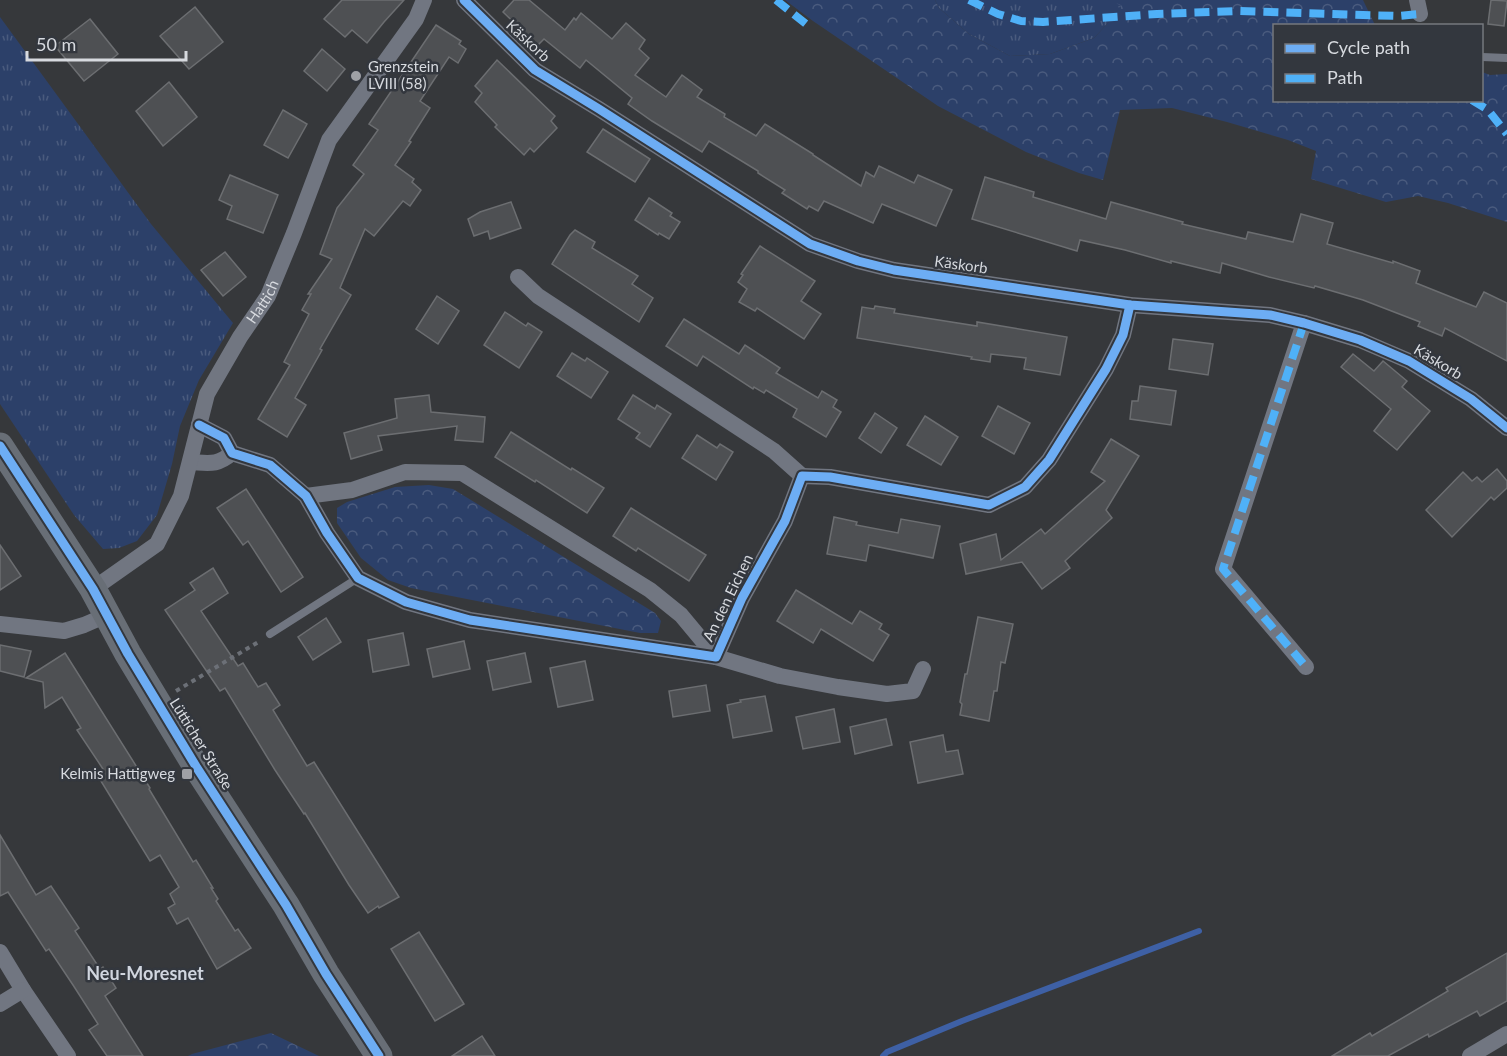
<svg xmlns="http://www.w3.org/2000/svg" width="1507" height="1056" font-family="Lato,sans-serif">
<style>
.grass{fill:url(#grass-tufts)}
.forest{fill:url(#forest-crowns)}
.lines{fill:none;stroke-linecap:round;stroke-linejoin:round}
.stream{stroke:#3e60a5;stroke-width:6}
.building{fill:#4e5053;stroke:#6c6e71;stroke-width:1.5}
.path{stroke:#6c7077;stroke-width:4;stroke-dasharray:4.5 4.5;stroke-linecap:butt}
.lane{stroke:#717681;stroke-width:8}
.street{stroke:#717681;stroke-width:16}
.primary{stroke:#686e76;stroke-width:27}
.quiet{stroke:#4fb1f8;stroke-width:8;stroke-dasharray:15 8;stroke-linecap:butt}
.cycleway-casing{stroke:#33373e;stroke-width:13}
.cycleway{stroke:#6dadf4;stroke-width:9}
.poi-dot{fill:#9fa1a6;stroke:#33373e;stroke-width:2}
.labels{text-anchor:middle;stroke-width:5;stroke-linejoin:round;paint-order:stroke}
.street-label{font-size:15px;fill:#d7dadf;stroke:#33373e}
.poi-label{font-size:15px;fill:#d7dadf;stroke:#33373e;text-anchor:start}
.quarter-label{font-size:18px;font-weight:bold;fill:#d1d6df;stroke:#33373e}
</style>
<defs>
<pattern id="grass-tufts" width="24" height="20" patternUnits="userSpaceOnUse" patternTransform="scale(1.5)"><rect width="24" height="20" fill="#2c4069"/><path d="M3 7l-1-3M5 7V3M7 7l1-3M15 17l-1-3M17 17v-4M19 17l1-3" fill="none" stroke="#4a5b7e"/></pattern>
<pattern id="forest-crowns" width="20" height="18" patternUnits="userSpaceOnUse" patternTransform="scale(1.5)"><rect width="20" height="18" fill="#2c4069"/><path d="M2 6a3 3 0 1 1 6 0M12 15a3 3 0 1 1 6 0" fill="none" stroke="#4a5b7e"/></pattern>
</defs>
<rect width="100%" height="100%" fill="#36383b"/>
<g class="grass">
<polygon points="935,0 1182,0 1122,5 1108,23 1094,38 1050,54 1010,56 969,34 939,8"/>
<polygon points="0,17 151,224 233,323 199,380 180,426 172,464 157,515 137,541 119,548 103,549 74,515 0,404"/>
</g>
<g class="forest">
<polygon points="785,0 935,0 939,8 969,34 1010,56 1050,54 1094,38 1108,23 1121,5 1103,0 1363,0 1375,25 1274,26 1274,100 1482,100 1482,72 1490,75 1507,74 1507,222 1448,203 1418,196 1386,202 1311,179 1316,151 1288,140 1227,122 1172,108 1120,110 1103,180 1079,173 1026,152 938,106 813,21"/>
<polygon points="429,485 453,489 655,613 661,621 658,633 640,633 411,588 388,580 361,558 337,523 337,508 347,502 395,487"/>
<polygon points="271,1033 319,1056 188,1056 192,1054"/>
</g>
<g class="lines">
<polyline class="stream" points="883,1056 887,1052 962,1021 1199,931"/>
</g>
<g class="building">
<polygon points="342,0 404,0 384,22 367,43 352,30 345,37 324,19"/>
<polygon points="514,0 529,0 565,30 574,18 576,20 581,13 612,39 626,23 645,40 639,49 649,58 635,75 666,97 682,75 702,90 697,97 725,114 724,117 756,136 765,124 813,154 813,155 861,186 866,172 874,177 879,166 914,183 918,175 952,190 936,226 882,204 873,223 824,201 818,211 809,206 807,209 782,193 785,190 758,173 758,171 709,141 702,152 652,121 628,104 632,98 586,60 580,68 544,39 538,45 523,33 524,32 503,12"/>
<polygon points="1491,0 1507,1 1504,26 1488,24"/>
<polygon points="195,7 223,42 189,69 160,36"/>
<polygon points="90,19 118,54 84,81 55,46"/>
<polygon points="436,25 461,41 459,44 466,49 458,63 449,57 420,101 430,108 409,141 411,142 395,165 414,179 412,182 421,190 410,206 403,201 374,236 365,229 340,288 351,295 320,349 322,350 295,398 306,405 287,437 258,419 290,365 284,362 309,314 302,310 311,294 308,294 332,259 320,254 337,208 364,174 353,165 378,130 369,124"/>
<polygon points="322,49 345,69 327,91 304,71"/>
<polygon points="497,60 555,116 551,121 557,128 534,152 530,148 524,155 495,127 497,125 475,102 482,93 475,86"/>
<polygon points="169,82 197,117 163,146 136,111"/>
<polygon points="283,110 307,124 288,158 264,145"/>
<polygon points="603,129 650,159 635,182 587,152"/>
<polygon points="230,175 278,195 263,233 227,219 232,206 219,200"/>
<polygon points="985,177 1034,192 1033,197 1106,219 1111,202 1183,222 1182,224 1246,239 1248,232 1293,242 1301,214 1333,223 1327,244 1393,263 1393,261 1420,271 1416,283 1476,307 1484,292 1507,303 1507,361 1445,328 1442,336 1418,326 1420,322 1363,300 1315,286 1314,288 1269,277 1222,263 1220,273 1171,261 1171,263 1125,250 1080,240 1077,251 972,219"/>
<polygon points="649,198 672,213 670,216 680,222 669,239 659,233 658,235 635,220"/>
<polygon points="511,202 521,228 490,239 488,231 474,236 468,219 480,212"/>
<polygon points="575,230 595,242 592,248 638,276 632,284 653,298 639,322 552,264 570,235"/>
<polygon points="760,246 815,281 801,301 821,314 804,339 757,308 755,311 739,302 747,289 738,282 743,275 741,274"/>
<polygon points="225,252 246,277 223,296 201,270"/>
<polygon points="437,296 459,311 438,344 416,329"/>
<polygon points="875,306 895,309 894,313 977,326 977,322 1067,337 1060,375 1024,369 1026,358 991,354 990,362 971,359 972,357 857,338 862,307 874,309"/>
<polygon points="505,312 526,326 528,323 542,332 519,368 484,345"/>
<polygon points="684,319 739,354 745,345 780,368 776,373 818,398 822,391 837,400 833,407 841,412 826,437 793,417 797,409 766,390 764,393 754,387 753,389 703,356 697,366 666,346"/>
<polygon points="1173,339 1213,344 1208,375 1169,369"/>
<polygon points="572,353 585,361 587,358 608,372 591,398 557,376"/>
<polygon points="1353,354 1374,371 1383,361 1407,381 1402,387 1430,411 1397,450 1374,431 1391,409 1341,367"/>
<polygon points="1140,386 1176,391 1171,425 1130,419 1132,401 1138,401"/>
<polygon points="429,395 431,412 485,417 483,442 455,440 457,426 378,436 382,450 351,459 344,433 397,418 395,399"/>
<polygon points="633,395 655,409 657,405 671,414 650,447 636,438 640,433 618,419"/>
<polygon points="998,406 1030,423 1014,454 982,436"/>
<polygon points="875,413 897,428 881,453 859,438"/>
<polygon points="925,416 958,437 941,465 907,445"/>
<polygon points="511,432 571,470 572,468 604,488 587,513 536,480 535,482 495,457"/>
<polygon points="697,435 717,448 720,444 733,452 716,480 682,458"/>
<polygon points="1111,439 1139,456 1106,510 1112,518 1065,561 1070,568 1042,589 1022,562 966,574 960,544 996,534 1001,560 1041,529 1045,534 1105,481 1091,472"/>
<polygon points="1497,469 1507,481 1507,488 1494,500 1491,497 1452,537 1426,510 1463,472 1472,481 1477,477 1482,482"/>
<polygon points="246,489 303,577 281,592 248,541 243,545 217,508"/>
<polygon points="631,508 706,555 689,581 638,548 636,551 613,536"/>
<polygon points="834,517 857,522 856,525 898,533 901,519 940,526 933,558 869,545 866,561 827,554"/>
<polygon points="0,545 21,576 0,590"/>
<polygon points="213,568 228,593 201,611 238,666 243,663 258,687 266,683 280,705 273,710 307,766 314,762 399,897 379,908 378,906 368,913 349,885 305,813 304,814 275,770 225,688 220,691 165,610 195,590 190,583"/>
<polygon points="796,590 852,624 860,611 882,624 879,629 889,635 873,661 821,629 813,643 777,621"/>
<polygon points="978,617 1013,624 1005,663 1001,662 997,691 994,691 989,721 960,715 962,704 960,702 965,674 967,674"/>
<polygon points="326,618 341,642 313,660 298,637"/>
<polygon points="403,633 409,665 373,672 368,640"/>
<polygon points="464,641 470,669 433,677 427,649"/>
<polygon points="0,645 31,651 24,677 0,671"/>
<polygon points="65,653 150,788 149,789 193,862 196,860 213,888 211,888 218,899 216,901 235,931 238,929 251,948 217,969 188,918 177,924 168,908 175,904 170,894 179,887 160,855 150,861 96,773 103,769 77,730 81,728 62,697 45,708 43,682 26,678"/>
<polygon points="525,653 531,682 493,690 487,661"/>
<polygon points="585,661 593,700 558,707 550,668"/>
<polygon points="706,685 710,711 673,717 669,691"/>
<polygon points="765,696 772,731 733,738 727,705 741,702 740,700"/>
<polygon points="834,709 840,742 803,749 796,717"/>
<polygon points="886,719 892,745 855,754 850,727"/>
<polygon points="943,735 946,752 958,750 963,774 918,783 910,742"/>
<polygon points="0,835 36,895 51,886 79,928 75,931 100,969 103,967 116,988 105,996 143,1056 107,1056 89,1030 98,1024 73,985 49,949 46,951 8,892 0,896"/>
<polygon points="419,932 464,1004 435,1021 391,949"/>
<polygon points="1507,953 1507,1001 1480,1016 1477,1011 1429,1037 1428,1034 1388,1056 1332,1056 1370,1033 1372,1036 1448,991 1446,988"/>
<polygon points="482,1036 495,1056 452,1056"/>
</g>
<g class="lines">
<polyline class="path" points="176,691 260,641"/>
<g class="lane">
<polyline points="1482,57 1507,58"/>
<polyline points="270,634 358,578"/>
</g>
<g class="street">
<polyline points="464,0 535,70 599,109 810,244 858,261 894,270 1130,305 1270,315 1304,323 1360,340 1409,361 1471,399 1507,428"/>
<polyline points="1417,0 1420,14"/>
<polyline points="518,277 538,296 774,451 802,476"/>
<polyline points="1304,323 1223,569 1306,667"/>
<polyline points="199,425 224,438 232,453 270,465 306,496 327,533 358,578 406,602 470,620 716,657 742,598 785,521 802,476 830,477 989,505 1025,487 1049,460 1106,369 1123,335 1130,305"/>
<path d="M190,462c19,1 27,4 42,-9"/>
<polyline points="306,496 352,490 405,472 462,473 650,590 681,615 716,657 780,676 838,687 887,694 913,691 923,669"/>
<path id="s1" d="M93,589l64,-45 24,-48 26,-102 33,-57 28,-41 26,-63 35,-93 87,-121 8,-19"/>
<polyline points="0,624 64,631 84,625 107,615"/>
<polyline points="0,952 23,990 68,1056"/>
<polyline points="0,1004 23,990"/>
<polyline points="1470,1056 1507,1034"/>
</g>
<polyline class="primary" points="0,446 93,589 128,654 197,768 286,905 326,974 379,1056"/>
<g class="quiet">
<polyline points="776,0 806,24"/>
<polyline points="969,0 998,14 1021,21 1043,22 1157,14 1238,11 1398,16 1420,14"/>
<polyline points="1472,100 1488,110 1507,134"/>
<polyline points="1304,323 1223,569 1306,667"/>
</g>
<defs>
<g id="cycleway">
<polyline points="464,0 535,70 599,109 810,244 858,261 894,270 1130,305 1270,315 1304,323 1360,340 1409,361 1471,399 1507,428"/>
<polyline points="199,425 224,438 232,453 270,465 306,496 327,533 358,578 406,602 470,620 716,657 742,598 785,521 802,476 830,477 989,505 1025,487 1049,460 1106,369 1123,335 1130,305"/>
<polyline points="0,446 93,589 128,654 197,768 286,905 326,974 379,1056"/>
</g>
</defs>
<use href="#cycleway" class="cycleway-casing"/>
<use href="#cycleway" class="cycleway"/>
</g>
<g class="poi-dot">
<circle cx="356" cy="76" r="6"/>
<rect x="181" y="768" width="12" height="12" rx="3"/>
</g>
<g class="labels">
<g class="street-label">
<text transform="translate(528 41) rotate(43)" y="5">Käskorb</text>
<text transform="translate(961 265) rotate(8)" y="5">Käskorb</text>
<text dy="5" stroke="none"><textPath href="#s1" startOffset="345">Hattich</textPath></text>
<text transform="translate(1438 362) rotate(31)" y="5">Käskorb</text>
<text transform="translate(728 598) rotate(-64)" y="5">An den Eichen</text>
<text transform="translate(201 744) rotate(58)" y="5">Lütticher Straße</text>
</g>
<g class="poi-label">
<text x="368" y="72">Grenzstein<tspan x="368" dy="17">LVIII (58)</tspan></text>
<text x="175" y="779" text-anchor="end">Kelmis Hattigweg</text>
</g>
<g class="quarter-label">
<text x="145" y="980">Neu-Moresnet</text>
</g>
</g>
<rect x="1273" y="24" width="210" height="78" fill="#33373e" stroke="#75787e" stroke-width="1.5"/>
<rect x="1285" y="44" width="30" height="9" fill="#6dadf4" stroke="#75787e" stroke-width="1.5"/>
<text x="1327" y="54" font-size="18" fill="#d7dadf">Cycle path</text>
<rect x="1285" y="74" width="30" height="9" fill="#4fb1f8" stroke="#75787e" stroke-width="1.5"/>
<text x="1327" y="84" font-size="18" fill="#d7dadf">Path</text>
<path d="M27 51v9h159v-9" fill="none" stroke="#d7dadf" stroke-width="3"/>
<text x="36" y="51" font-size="18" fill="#d7dadf" stroke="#33373e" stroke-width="4.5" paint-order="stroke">50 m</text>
</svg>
